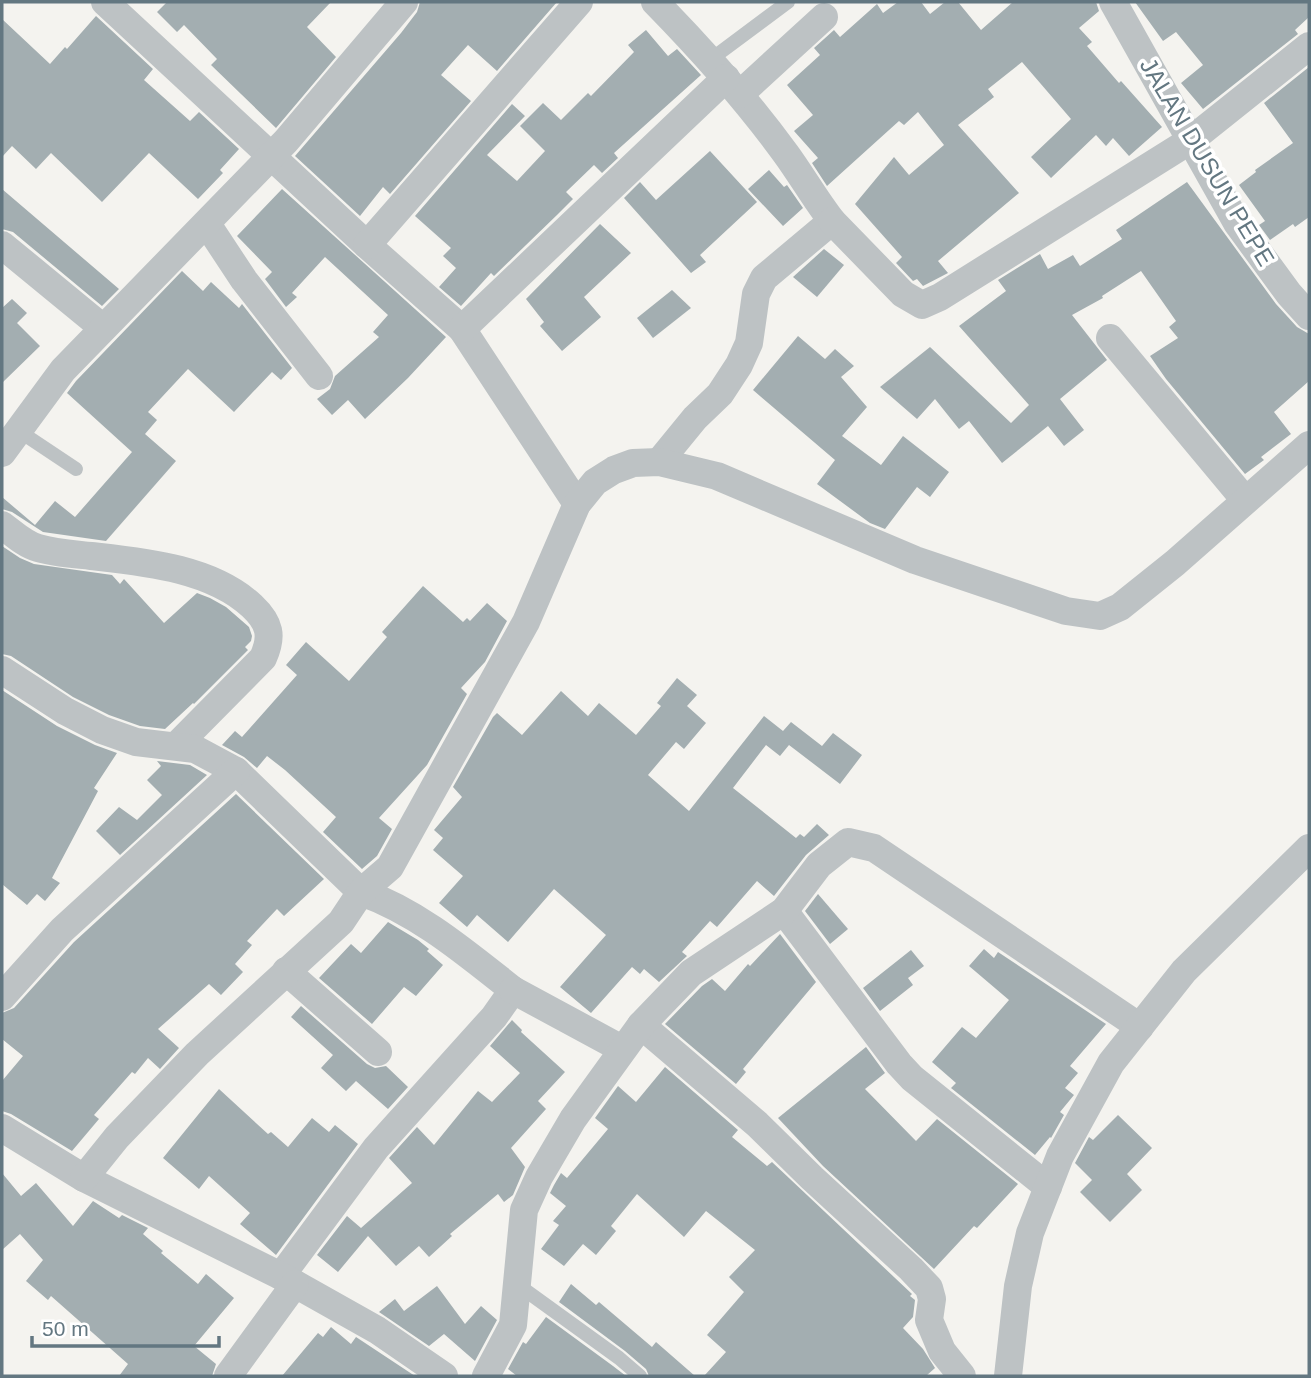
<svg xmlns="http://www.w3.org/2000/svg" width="1311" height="1378" font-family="Arial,sans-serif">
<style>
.building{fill:#a3aeb1}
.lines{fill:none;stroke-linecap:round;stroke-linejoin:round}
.service{stroke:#bdc2c4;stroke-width:14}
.minor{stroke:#bdc2c4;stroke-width:28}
.labels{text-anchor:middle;stroke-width:7;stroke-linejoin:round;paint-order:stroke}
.street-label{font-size:24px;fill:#637781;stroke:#fff}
</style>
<rect width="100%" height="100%" fill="#f4f3ef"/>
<g class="building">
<polygon points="167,2 331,2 307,27 336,57 276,128 211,65 217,59 184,25 177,32 157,12"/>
<polygon points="420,2 557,2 497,71 468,45 441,75 471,101 390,194 383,187 360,216 295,156 401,33 417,12"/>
<polygon points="898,2 921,2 930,14 945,2 958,2 981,30 1013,2 1096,2 1099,11 1079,28 1092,42 1087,46 1119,83 1121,81 1162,127 1129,156 1113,138 1106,146 1096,135 1051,178 1031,157 1071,119 1022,62 988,89 994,97 958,125 1019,193 938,261 948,273 923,286 917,279 913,281 896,263 902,257 855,204 894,157 909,175 944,145 918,112 904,125 899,121 827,186 812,163 818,158 794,131 813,115 787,85 820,55 814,48 834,30 840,37 877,4 883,13"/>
<polygon points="1135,2 1309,2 1309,17 1295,30 1298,34 1203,109 1181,83 1203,65 1176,32 1163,41"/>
<polygon points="96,16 153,69 144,80 190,121 199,112 239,149 220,170 223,173 198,199 149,153 102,202 51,153 36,169 12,146 2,157 2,19 50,64 65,47 67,49"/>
<polygon points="646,30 668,56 677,49 701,75 614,153 618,158 602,173 594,165 566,192 573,199 557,215 494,276 491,273 461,306 439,287 456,268 443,256 451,248 415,216 512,104 525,116 487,155 517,181 545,151 520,126 543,103 561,120 588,93 591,96 634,52 628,45"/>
<polygon points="1309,67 1309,217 1295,227 1293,224 1270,240 1259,225 1265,221 1239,185 1256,172 1255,170 1293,143 1264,103"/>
<polygon points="710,151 757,202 700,255 706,262 691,273 624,198 640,182 656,200"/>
<polygon points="769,170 784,187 787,185 803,208 783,226 748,189"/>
<polygon points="1187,182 1276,304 1297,327 1309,334 1309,381 1274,412 1291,434 1261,457 1264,460 1245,474 1166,379 1150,356 1178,338 1169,327 1176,321 1141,271 1102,296 1103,298 1072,315 1107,360 1060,399 1084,430 1064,446 1048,426 1002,463 969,421 959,429 935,399 917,419 880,387 930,347 1011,423 1029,405 959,326 1006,291 998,280 1040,254 1048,269 1073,255 1080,266 1122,239 1116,230"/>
<polygon points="2,189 119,289 102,306 13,232 2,229"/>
<polygon points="282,189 446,337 408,378 365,419 348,400 332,415 317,399 330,389 335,376 379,337 373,332 388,315 325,257 292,293 297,297 286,307 265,279 272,272 237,236"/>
<polygon points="600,224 631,253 584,297 601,317 562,351 540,326 544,322 526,299"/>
<polygon points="824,249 844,265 817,297 793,277"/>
<polygon points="182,271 203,291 211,282 239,308 242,304 292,368 281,380 272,372 234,412 188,369 148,412 157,420 145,434 176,461 106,541 43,532 12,512 2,509 2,497 35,525 55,501 75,517 132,452 67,393 76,381"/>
<polygon points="672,290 691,308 653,338 637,318"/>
<polygon points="12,299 27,313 17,323 40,346 2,383 2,308"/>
<polygon points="798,336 825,359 835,349 854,366 841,377 867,407 842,436 881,465 903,436 949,472 930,497 917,487 885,529 870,523 817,484 835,460 753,390"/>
<polygon points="2,546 20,558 34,564 112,575 120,584 124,579 164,623 197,593 210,598 226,607 249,627 252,636 251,641 245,647 248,650 194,704 193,703 165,729 140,726 109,715 73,697 11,656 2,654"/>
<polygon points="423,586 463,622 467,618 470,621 487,603 507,621 485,662 461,688 467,694 427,765 379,818 392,829 377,856 362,869 323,832 336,817 285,770 267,756 257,768 244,757 222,745 235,731 242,737 297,675 286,665 306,642 349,681 387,637 382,632"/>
<polygon points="677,678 697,695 687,706 706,723 684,749 676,742 648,775 689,811 764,716 783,731 791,722 822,746 833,733 862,755 840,784 789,745 780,756 766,745 733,788 796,838 800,834 804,837 817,824 829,835 806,855 774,896 757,881 717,927 710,921 682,952 687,956 659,982 644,969 640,974 632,967 591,1013 560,987 606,935 554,889 508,942 477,915 467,927 439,903 463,876 433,850 443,838 434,830 462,797 453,787 493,717 497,713 522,735 561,691 588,716 599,703 636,735 661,706 657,703"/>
<polygon points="2,690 57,726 95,745 117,753 94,788 98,791 52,878 60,883 45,901 37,894 27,905 2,884"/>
<polygon points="157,761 190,765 207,775 120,855 96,831 119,807 137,820 162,795 147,780 161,766"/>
<polygon points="236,794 324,879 284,916 277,909 247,941 252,945 235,964 243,972 221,995 209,984 158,1029 179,1048 160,1069 148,1058 135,1074 132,1072 94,1115 99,1119 72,1151 11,1114 2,1111 2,1081 23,1056 2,1039 2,1013 14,1008 74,942"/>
<polygon points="818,894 848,929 830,944 805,911"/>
<polygon points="388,922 418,940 429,949 427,951 443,965 416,996 404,987 372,1024 319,978 351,944 361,953"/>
<polygon points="780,934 816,982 743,1069 746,1072 736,1084 665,1024 702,986 712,979 725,991 748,964 750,966"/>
<polygon points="984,949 994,958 998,952 1106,1024 1070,1066 1078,1073 1065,1088 1074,1095 1060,1112 1064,1115 1051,1138 1050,1137 1035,1155 951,1088 956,1083 932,1062 962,1027 976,1038 1009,1000 969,966"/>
<polygon points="911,950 924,966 908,978 913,985 880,1011 863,988"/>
<polygon points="301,1006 367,1064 375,1068 386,1066 408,1087 388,1109 356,1081 346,1091 321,1068 333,1055 291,1017"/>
<polygon points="512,1020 522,1030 521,1032 565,1072 538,1101 546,1109 511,1148 525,1167 513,1195 504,1202 498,1194 450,1234 452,1236 429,1257 419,1246 396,1266 368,1236 338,1272 317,1255 347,1216 361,1228 412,1183 389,1158 417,1127 434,1145 478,1091 492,1102 520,1073 490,1046"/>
<polygon points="866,1047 885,1073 865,1089 916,1141 937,1119 1018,1184 977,1228 974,1226 934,1269 823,1166 778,1118"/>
<polygon points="665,1067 738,1130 732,1137 767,1166 772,1162 912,1294 910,1296 915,1300 913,1317 903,1328 923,1349 935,1368 926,1376 704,1376 726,1352 707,1335 744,1292 729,1277 755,1250 706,1211 684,1237 637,1194 611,1226 616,1231 596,1255 583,1244 564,1266 541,1249 559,1225 553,1221 566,1206 550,1193 554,1185 561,1173 567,1178 608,1129 595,1118 618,1086 636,1102"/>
<polygon points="219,1089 268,1134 271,1132 288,1147 312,1118 329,1132 335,1125 358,1144 276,1255 240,1224 250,1213 209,1176 199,1189 163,1158"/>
<polygon points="1118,1115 1152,1148 1127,1174 1142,1190 1110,1222 1080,1192 1092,1180 1075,1163 1089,1137 1093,1140"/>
<polygon points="2,1173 21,1196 36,1183 73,1226 93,1201 119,1218 122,1215 148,1228 143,1234 163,1251 161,1253 198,1284 206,1274 234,1298 194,1346 216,1364 212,1376 119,1376 128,1364 51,1296 48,1300 26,1281 43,1260 20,1234 2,1250"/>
<polygon points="571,1284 596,1305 599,1302 652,1347 656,1342 695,1376 649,1376 646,1369 625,1351 559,1302"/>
<polygon points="437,1286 465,1324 481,1306 497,1320 475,1361 444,1334 429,1346 379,1312 395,1299 404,1311"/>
<polygon points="546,1317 613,1366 626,1376 517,1376 508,1369 523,1342 526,1344"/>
<polygon points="331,1327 351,1344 356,1337 415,1376 282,1376 318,1333 323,1337"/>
</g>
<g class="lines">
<g class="service">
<polyline points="710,60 788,2"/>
<polyline points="19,431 76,469"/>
<polyline points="518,1285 619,1358 640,1376"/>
</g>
<g class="minor">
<polyline points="105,2 367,245 462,329 577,504"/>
<path d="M655,2c47,48 91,97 131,152 16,22 29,45 46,67l-68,57 -8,16 -7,49 -10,22 -19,29 -25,24 -36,44"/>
<polyline points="1113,2 1237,223 1289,294 1309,316"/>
<polyline points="740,94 824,17"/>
<polyline points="832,221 903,294 922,305 940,297 1191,140 1309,46"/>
<polyline points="207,224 244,280 319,376"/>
<polyline points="2,245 103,328"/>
<polyline points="367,245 579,2"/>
<polyline points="462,329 726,78"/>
<polyline points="1110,338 1245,500"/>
<polyline points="2,453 63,370 286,141 404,2"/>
<path d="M2,525c11,8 22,19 36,23 17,5 35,6 53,8 53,6 120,12 161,50 18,17 21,30 11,52l-86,87"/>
<path d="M2,670l63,41 37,19 34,12 59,7 41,22 125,121c57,20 105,61 152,98l-19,27 -118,131 -95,128"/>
<polyline points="784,911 899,1064 912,1078 1048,1187"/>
<polyline points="286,971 378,1052"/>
<polyline points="513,990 622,1049"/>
<polyline points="2,997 62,930 236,771"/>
<polyline points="641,1025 757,1124 812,1178 911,1269 929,1288 932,1299 929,1320 942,1351 962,1376"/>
<polyline points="2,1128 84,1178 281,1276 377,1330 444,1376"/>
<polyline points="84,1178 117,1137 197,1054 341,922 361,892 390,867 526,622 577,504 595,482 614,470 633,463 659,462 717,476 915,560 1066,611 1100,616 1120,607 1175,563 1309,445"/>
<polyline points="228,1376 295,1284"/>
<polyline points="486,1376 513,1325 524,1210 539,1177 573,1119 641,1025 691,973 784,911 819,865 848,842 874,848 1140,1027"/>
<polyline points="1008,1376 1018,1286 1030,1233 1060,1156 1111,1063 1184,971 1309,848"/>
</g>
</g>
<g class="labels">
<g class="street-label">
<text transform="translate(1207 162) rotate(59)" y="8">JALAN DUSUN PEPE</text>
</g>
</g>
<rect width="1311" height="1378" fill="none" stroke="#637781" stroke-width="7"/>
<path d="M32 1336v10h187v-10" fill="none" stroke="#637781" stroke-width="3.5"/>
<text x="42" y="1336" font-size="21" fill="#637781" stroke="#ffffff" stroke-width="5" paint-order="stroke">50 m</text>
</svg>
